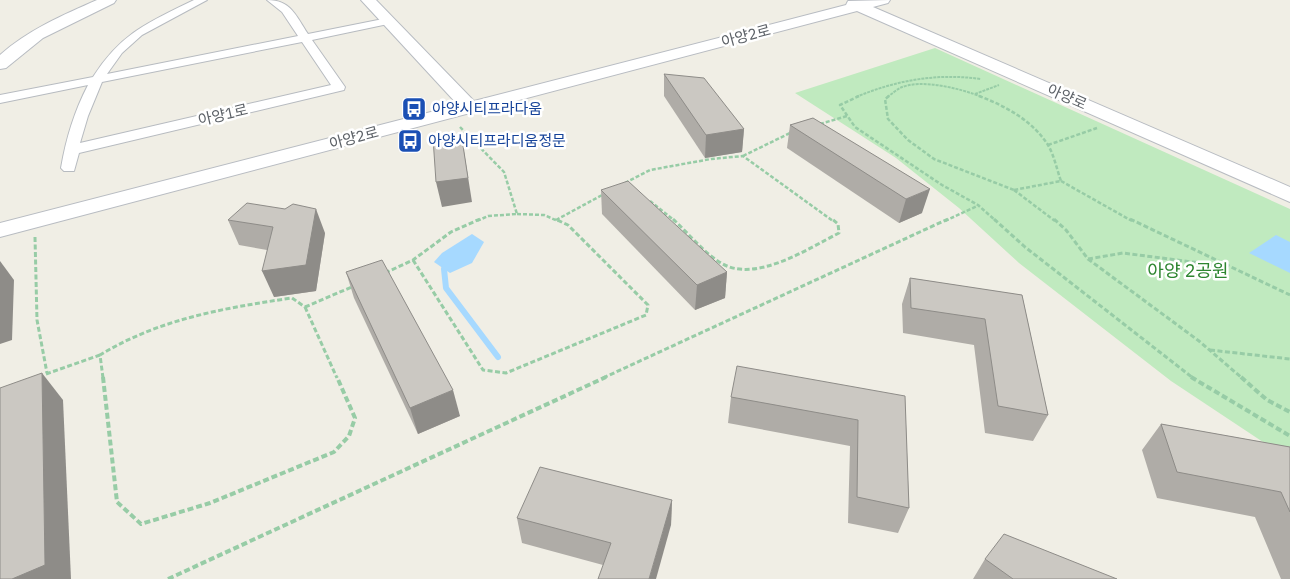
<svg xmlns="http://www.w3.org/2000/svg" width="1290" height="579" font-family="'IBM Plex Sans','Noto Sans KR',sans-serif">
<style>
.green{fill:#c0eabf}
.water{fill:#a6d9ff}
.lines{fill:none;stroke-linecap:round;stroke-linejoin:round}
.stream{stroke:#a6d9ff;stroke-width:6}
.street-casing{stroke:#b7bbc0;stroke-width:2}
.secondary-casing{stroke:#b8bcc2;stroke-width:2}
.path-far3{stroke:#97cca6;stroke-width:2;stroke-dasharray:3 1;stroke-linecap:butt}
.path-far2{stroke:#97cca6;stroke-width:2.5;stroke-dasharray:4 2;stroke-linecap:butt}
.path-far1{stroke:#97cca6;stroke-width:3;stroke-dasharray:5 2.5;stroke-linecap:butt}
.path{stroke:#97cca6;stroke-width:4;stroke-dasharray:6 3;stroke-linecap:butt}
.street{fill:#fff;fill-rule:evenodd}
.secondary{fill:#fff;fill-rule:evenodd}
.wall{fill:#afaca7}
.shaded-wall{fill:#8e8c88}
.building{fill:#cbc8c2;stroke:#8e8c88}
.labels{text-anchor:middle;stroke-width:5;stroke-linejoin:round;paint-order:stroke}
.far-street-label{font-size:15px;fill:#5c6167;stroke:#fff}
.far-transit-label{font-size:15px;fill:#164399;stroke:#fff;text-anchor:start}
.park-label{font-size:18px;fill:#2d8530;stroke:#fff}
</style>
<rect width="100%" height="100%" fill="#f0eee5"/>
<polygon class="green" points="935,48 1290,209 1290,460 1171,381 1019,263 959,208 896,158 795,93"/>
<g class="water">
<polygon points="472,234 484,242 472,263 450,273 434,262 442,253"/>
<polygon points="1276,235 1290,242 1290,273 1249,253"/>
</g>
<g class="lines">
<polyline class="stream" points="444,269 446,288 498,357"/>
<defs>
<path id="street" d="M194,0h13l-65,35 -20,18 -15,21 191,-38 -16,-24 -15,-12c24,0 29,16 41,34l80,-16 5,3 -5,3 -76,16 33,47 -1,3 -265,63 -5,18h-10l-3,-3c5,-29 13,-56 27,-83l-88,18v-8l93,-18c28,-44 56,-55 101,-77zM302,42l29,43 -251,58 8,-27 14,-34z"/>
<g id="secondary">
<path d="M97,0h19l-2,3 -71,35 -37,30 -6,1v-14c28,-25 63,-40 97,-55z"/>
<polygon points="361,0 376,0 474,101 846,5 848,1 890,0 888,3 873,7 1290,187 1290,202 857,11 0,237 0,223 458,105"/>
</g>
</defs>
<use href="#street" class="street-casing"/>
<use href="#secondary" class="secondary-casing"/>
<g class="path-far3">
<polyline points="975,94 999,85"/>
<path d="M856,97c41,-17 81,-24 125,-18"/>
<path d="M887,97c5,-3 9,-7 13,-9 21,-10 62,1 82,9"/>
</g>
<g class="path-far2">
<polyline points="859,96 840,105 855,127 942,185 978,205 996,221"/>
<polyline points="889,96 885,99 888,119 908,140 934,159 1014,190"/>
<path d="M979,96c26,10 53,24 69,49 6,10 9,25 13,36l-47,9"/>
<polyline points="820,124 847,116"/>
<polyline points="460,127 504,172 517,214 488,216 477,221"/>
<polyline points="1048,145 1097,128"/>
<polyline points="743,156 792,132"/>
<polyline points="1061,181 1132,221"/>
<polyline points="625,183 650,170 711,159 743,156 833,221"/>
<polyline points="1014,190 1055,221"/>
<polyline points="650,201 675,221"/>
<polyline points="517,214 544,215 558,221"/>
<polyline points="556,220 604,194"/>
<polyline points="945,221 977,206"/>
</g>
<g class="path-far1">
<path d="M673,219c16,15 30,33 48,44 34,21 88,-15 118,-30l-1,-9 -6,-5"/>
<polyline points="994,219 1025,247 1193,378"/>
<polyline points="1054,219 1066,230 1088,259 1199,341 1242,378"/>
<polyline points="1130,219 1290,295"/>
<polyline points="35,237 37,320 47,373"/>
<polyline points="1088,259 1123,253 1223,266"/>
<polyline points="413,260 483,370 506,373 646,315 648,305 568,225 555,219"/>
<polyline points="385,273 413,260 451,232 480,219"/>
<polyline points="305,307 337,378"/>
<polyline points="305,307 354,286"/>
<polyline points="1210,350 1290,359"/>
<polyline points="46,374 100,355"/>
<path d="M103,378l-3,-23c59,-36 124,-47 192,-57l13,9"/>
<polyline points="603,378 948,219"/>
</g>
<g class="path">
<polyline points="103,377 117,502 141,524 210,503 334,452 349,436 355,418 337,377"/>
<polyline points="1191,377 1290,436"/>
<polyline points="1241,377 1267,400 1290,412"/>
<polyline points="168,579 606,377"/>
</g>
<use href="#street" class="street"/>
<use href="#secondary" class="secondary"/>
</g>
<g class="wall">
<polygon points="664,74 744,129 742,152 705,158 664,96"/>
<polygon points="813,118 922,213 899,223 787,148 790,125"/>
<polygon points="601,190 727,272 725,298 695,310 602,214"/>
<polygon points="228,220 325,233 316,291 274,297 267,250 239,245"/>
<polygon points="346,272 460,416 418,434 354,298"/>
<polygon points="910,278 1022,295 1048,415 1033,441 985,433 974,345 903,333 902,304"/>
<polygon points="905,396 909,508 898,533 848,523 850,446 728,423 731,397"/>
<polygon points="1161,424 1290,447 1290,579 1281,579 1255,517 1157,498 1142,450"/>
<polygon points="672,500 671,525 603,565 522,543 517,518"/>
<polygon points="985,559 1117,579 973,579"/>
</g>
<g class="shaded-wall">
<polygon points="744,129 742,152 705,158 706,135"/>
<polygon points="462,139 472,202 442,207 436,182"/>
<polygon points="930,189 922,213 899,223 906,199"/>
<polygon points="316,209 325,233 316,291 274,297 262,271"/>
<polygon points="0,261 14,280 12,340 0,344"/>
<polygon points="727,272 725,298 695,310 697,285"/>
<polygon points="42,373 63,400 71,579 12,579"/>
<polygon points="453,390 460,416 418,434 410,408"/>
<polygon points="672,500 671,525 656,579 649,579"/>
</g>
<g class="building">
<polygon points="664,74 704,78 744,129 706,135"/>
<polygon points="813,118 930,189 906,199 790,125"/>
<polygon points="433,138 462,139 468,178 436,182"/>
<polygon points="628,181 727,272 697,285 601,190"/>
<polygon points="247,203 285,209 293,204 316,209 306,265 262,271 273,227 228,220"/>
<polygon points="382,260 453,390 410,408 346,272"/>
<polygon points="910,278 1022,295 1048,415 998,406 985,319 911,308"/>
<polygon points="737,366 905,396 909,508 857,497 858,420 731,397"/>
<polygon points="42,373 45,565 12,579 0,579 0,388"/>
<polygon points="1161,424 1290,447 1290,512 1281,492 1177,472"/>
<polygon points="540,467 672,500 649,579 598,579 611,543 517,518"/>
<polygon points="1004,534 1117,579 1013,579 985,559"/>
</g>
<defs>
<symbol id="bus-square" viewBox="-11 -11 22 22"><rect x="-9" y="-9" width="18" height="18" rx="4" fill="#1a4fb4" stroke="#fff"/><path d="M-5-6H5V4H4V6H2V4H-2V6H-4V4H-5ZM-3.5-4V0h7V-4ZM-3.5 1.2v1.5H-2V1.2ZM2 1.2v1.5H3.5V1.2Z" fill="#fff"/></symbol>
</defs>
<g fill-rule="evenodd">
<use href="#bus-square" x="400" y="95" width="28" height="28"/>
<use href="#bus-square" x="396" y="127" width="28" height="28"/>
</g>
<g class="labels">
<g class="far-street-label">
<text transform="translate(746 36) rotate(-15)" y="5">아양2로</text>
<text transform="translate(1067 97) rotate(24)" y="5">아양로</text>
<text transform="translate(223 115) rotate(-13)" y="5">아양1로</text>
<text transform="translate(354 138) rotate(-15)" y="5">아양2로</text>
</g>
<g class="far-transit-label">
<text x="432" y="114">아양시티프라다움</text>
<text x="428" y="146">아양시티프라디움정문</text>
</g>
<g class="park-label">
<text x="1188" y="277">아양 2공원</text>
</g>
</g>
</svg>
